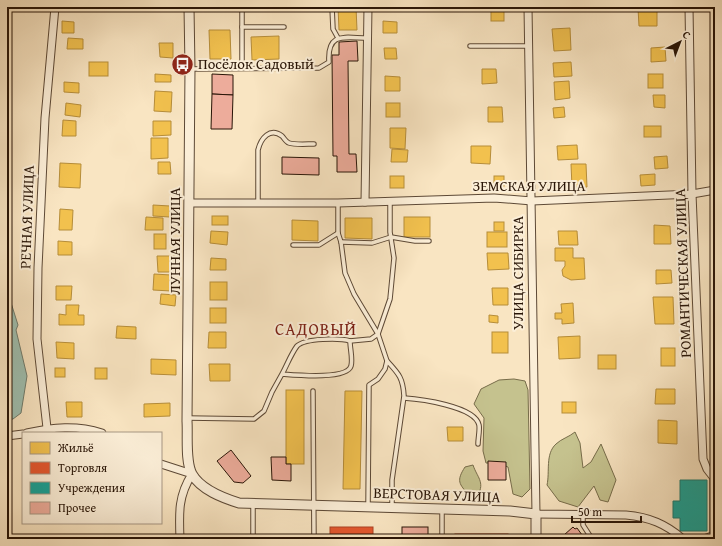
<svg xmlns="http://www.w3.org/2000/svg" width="722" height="546" font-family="'Gentium Book Plus',serif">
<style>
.green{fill:#c5c28e;stroke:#776c4a}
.water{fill:#9ebfb0;stroke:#6f7b6c}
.homes{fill:#f2c14e;stroke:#b68d39}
.shops{fill:#e4572e;stroke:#ac4322}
.public{fill:#17a398;stroke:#1c786c}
.building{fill:#edac9b;stroke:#291507}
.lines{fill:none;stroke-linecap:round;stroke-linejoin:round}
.service-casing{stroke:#5d4936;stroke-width:5.5}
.minor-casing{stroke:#5d4936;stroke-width:9}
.tertiary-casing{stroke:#5d4936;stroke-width:11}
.service{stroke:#fbeed7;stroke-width:3.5}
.minor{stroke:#fbeed7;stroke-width:7}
.tertiary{stroke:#fbeed7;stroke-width:9}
.labels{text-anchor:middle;stroke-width:4;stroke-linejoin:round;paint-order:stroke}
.poi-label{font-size:15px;fill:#291507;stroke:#fbeed7;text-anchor:start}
.street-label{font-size:15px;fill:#291507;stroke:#fbeed7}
.quarter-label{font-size:17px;letter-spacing:1px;fill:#7a1f14;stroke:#fbeed7}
</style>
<rect width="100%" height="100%" fill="#f9e5c2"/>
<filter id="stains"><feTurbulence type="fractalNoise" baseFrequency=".005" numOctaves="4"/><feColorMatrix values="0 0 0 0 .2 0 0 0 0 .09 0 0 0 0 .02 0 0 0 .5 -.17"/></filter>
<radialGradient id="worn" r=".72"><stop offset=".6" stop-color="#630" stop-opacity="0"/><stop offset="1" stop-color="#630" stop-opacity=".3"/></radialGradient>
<g class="green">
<polygon points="514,379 525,381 528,390 530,489 522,497 513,494 508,467 497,463 486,463 483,451 484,418 474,404 481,389 499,380"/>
<path d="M575,432l5,11 3,25 8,-6 10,-18 15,36 -8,22 -8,-2 -6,-14 -16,21 -19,-6 -12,-16c3,-13 -2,-31 9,-41 5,-5 13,-7 19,-12z"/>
<path d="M473,465c4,12 12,17 5,30h-9c-10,-11 -13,-14 -4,-28z"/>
</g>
<polygon class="water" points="7,290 18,325 16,330 27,376 21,413 13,419 7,420"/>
<g class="homes">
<polygon points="338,7 356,7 357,30 339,30"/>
<rect x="383" y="7" width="15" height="2"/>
<polygon points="638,8 657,8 657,26 639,26"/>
<rect x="491" y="9" width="13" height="12"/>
<polygon points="62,21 74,22 74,33 62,33"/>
<polygon points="383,21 397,22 397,33 383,33"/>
<polygon points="570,28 571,50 554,51 552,29"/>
<polygon points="209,30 230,30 231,59 210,59"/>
<polygon points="279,36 279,59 252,60 251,37"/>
<polygon points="68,38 83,39 83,49 67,49"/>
<polygon points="159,43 173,43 173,58 160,57"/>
<polygon points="665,47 666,61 651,62 651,48"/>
<polygon points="384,48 396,48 397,59 385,59"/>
<rect x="89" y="62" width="19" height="14"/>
<polygon points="571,62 572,76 554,77 553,63"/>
<polygon points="482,69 496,69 497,83 482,84"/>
<polygon points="155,74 171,75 171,82 155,82"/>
<rect x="648" y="74" width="15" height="14"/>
<polygon points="385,76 400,77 400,91 385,91"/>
<polygon points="569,81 570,98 555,100 554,82"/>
<polygon points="64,82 79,83 79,93 64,92"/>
<polygon points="155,91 172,92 171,112 154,111"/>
<polygon points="653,95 665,95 665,108 654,107"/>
<polygon points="66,103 81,105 80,117 65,115"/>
<rect x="386" y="103" width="14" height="14"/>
<polygon points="488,107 502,107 503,122 488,122"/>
<polygon points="564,107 565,117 554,118 553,108"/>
<polygon points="63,120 76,121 76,136 62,136"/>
<polygon points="153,121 171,121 171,135 153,136"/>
<rect x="644" y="126" width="17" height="11"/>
<polygon points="390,128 406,128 405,149 390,148"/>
<polygon points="151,138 168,138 168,158 151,159"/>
<polygon points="577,145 578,159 558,160 557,146"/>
<polygon points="471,146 491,146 490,164 471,163"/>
<polygon points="392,149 408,150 407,162 391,162"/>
<polygon points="667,156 668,168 655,169 654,157"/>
<polygon points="158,162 170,162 171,174 158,174"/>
<polygon points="60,163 81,164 80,188 59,187"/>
<polygon points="571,164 586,164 587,187 572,187"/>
<polygon points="655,174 655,185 641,186 640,175"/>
<rect x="390" y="176" width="14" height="12"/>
<rect x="494" y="176" width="10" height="10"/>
<polygon points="153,205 170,206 170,217 153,216"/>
<polygon points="60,209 73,210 72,230 59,230"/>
<rect x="212" y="216" width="16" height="9"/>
<polygon points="146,217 163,218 163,230 145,230"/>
<rect x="404" y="217" width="26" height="20"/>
<polygon points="345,218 372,218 372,239 345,238"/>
<polygon points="292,220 318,221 318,241 292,240"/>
<rect x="494" y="222" width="10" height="9"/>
<polygon points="654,225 670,226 671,244 654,244"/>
<polygon points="211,231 228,232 227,245 210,243"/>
<polygon points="558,231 577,231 578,245 559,245"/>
<rect x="487" y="232" width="20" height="15"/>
<rect x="154" y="234" width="12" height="15"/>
<polygon points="58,241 72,242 72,255 58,255"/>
<polygon points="555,248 573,248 573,258 584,258 585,279 571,280 563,276 562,270 565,266 565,261 555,261"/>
<polygon points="487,253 508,253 509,269 488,270"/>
<polygon points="157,256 175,256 175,272 158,272"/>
<polygon points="211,258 226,259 226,270 210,270"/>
<polygon points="656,270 671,270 672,283 656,284"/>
<polygon points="154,274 171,275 171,291 153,290"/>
<rect x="210" y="282" width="17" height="18"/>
<polygon points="56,286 72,286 71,300 56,300"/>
<polygon points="492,288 508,288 508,305 493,305"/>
<polygon points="161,294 176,295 175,306 160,304"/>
<polygon points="653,297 673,297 674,324 655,324"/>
<polygon points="573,303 574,323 562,324 562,319 555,319 555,313 562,313 561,304"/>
<polygon points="66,305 79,305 78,315 84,315 84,325 59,325 59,314 66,315"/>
<rect x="210" y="308" width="16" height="15"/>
<polygon points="489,315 498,316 498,323 489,322"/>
<polygon points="117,326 136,327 136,339 116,338"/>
<polygon points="209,332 226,332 226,348 208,348"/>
<rect x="492" y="332" width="16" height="21"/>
<polygon points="580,336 580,358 559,359 558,337"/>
<polygon points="56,342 74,343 74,359 57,358"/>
<rect x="661" y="348" width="14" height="18"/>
<rect x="598" y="355" width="18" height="14"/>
<polygon points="151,359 176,360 176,375 151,374"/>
<polygon points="209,364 230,364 230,381 210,381"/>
<rect x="55" y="368" width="10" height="9"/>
<rect x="95" y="368" width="12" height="11"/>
<polygon points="656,389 675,389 675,404 655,404"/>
<rect x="286" y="390" width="18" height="74"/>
<polygon points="345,391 362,391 360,489 343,489"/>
<polygon points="66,402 82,402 82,417 67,417"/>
<rect x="562" y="402" width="14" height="11"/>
<polygon points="170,403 170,416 144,417 144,404"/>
<polygon points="658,420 677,421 677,444 658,443"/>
<polygon points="447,427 463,427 463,441 448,441"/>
</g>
<g class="shops">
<rect x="330" y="527" width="43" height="12"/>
<rect x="455" y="534" width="53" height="5"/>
</g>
<polygon class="public" points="680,480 707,480 707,531 680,531 680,518 673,518 673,501 680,501"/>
<g class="building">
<polygon points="357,41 358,61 348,61 349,154 356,154 357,172 337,172 337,156 333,156 332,55 339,55 339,42"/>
<polygon points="212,74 233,75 233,95 212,94"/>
<polygon points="212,94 233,95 232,129 211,129"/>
<polygon points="282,157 319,158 319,175 282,174"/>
<polygon points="231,450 251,476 243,483 234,482 217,461"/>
<polygon points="271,457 286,457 286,464 291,464 291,481 272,480"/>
<polygon points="488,461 506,462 506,480 488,480"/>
<rect x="402" y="527" width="26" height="12"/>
<polygon points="573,527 575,529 577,528 585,539 568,539 564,535"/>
</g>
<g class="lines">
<defs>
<g id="service">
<polyline points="242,7 242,68"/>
<polyline points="332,7 333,29 338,38"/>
<polyline points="242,27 284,27"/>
<polyline points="470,46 528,46"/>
<path d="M191,69l128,-1 10,-6c-2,-31 16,-24 39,-24"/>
<path d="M258,203v-53c3,-12 12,-23 24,-14 2,2 4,6 7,7 6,2 18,1 25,1"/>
<polyline points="338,203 338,233 341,242 345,273 354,294 378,334 387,361 385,369 378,379 369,385 368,506"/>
<polyline points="341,242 372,243 391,237 415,241 429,241"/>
<polyline points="293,245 319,245 338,233"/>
<polyline points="350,341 371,339 378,334 390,299 394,258 390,232 390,201"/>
<path d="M387,361c12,13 16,17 17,35l-12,84v27"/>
<polyline points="313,391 314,539"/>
<path d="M404,398c15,1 71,8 75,27 1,5 -1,13 -1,19"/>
<path d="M188,418l66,1 10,-8 8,-19 10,-18c13,1 65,6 69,-8 2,-7 -1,-17 -1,-25 -10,-3 -45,-3 -53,5 -6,8 -10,19 -15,28"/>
<polyline points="442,510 442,539"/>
<polyline points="583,514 583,525 592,539"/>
<polyline points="253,539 253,504"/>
</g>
<g id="minor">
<path d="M528,7l8,507 90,1c23,2 40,9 57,24"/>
<polyline points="689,7 692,194 703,459 707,469 714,478 714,535"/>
<polyline points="365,202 368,7"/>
<polyline points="189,203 338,203 494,198 532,201 692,194 715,190"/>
<polyline points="47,428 37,339 38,268 45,118 55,7"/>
<path d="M27,433c26,-6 50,-8 75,0"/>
<polyline points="7,436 23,434"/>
<path d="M161,464l31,10c-14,22 -13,39 -12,65"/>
<polyline points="704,539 715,535"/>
</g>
<path id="tertiary" d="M189,7l1,62 -3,352c1,14 -2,41 5,53 9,16 31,24 47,29l271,8 26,3v25"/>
</defs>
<use href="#service" class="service-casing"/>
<use href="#minor" class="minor-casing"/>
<use href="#tertiary" class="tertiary-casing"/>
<use href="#service" class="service"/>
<use href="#minor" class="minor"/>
<use href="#tertiary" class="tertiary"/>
</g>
<defs>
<symbol id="bus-disc" viewBox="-11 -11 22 22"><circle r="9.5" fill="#8f2418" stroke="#fbeed7"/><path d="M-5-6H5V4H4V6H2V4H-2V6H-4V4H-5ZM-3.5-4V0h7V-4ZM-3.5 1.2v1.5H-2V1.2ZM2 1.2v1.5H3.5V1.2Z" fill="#fff"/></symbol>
</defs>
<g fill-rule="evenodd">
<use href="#bus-disc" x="170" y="52" width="25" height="25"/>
</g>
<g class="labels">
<g class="poi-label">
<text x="198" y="69">Посёлок Садовый</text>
</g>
<g class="street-label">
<text x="529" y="191">ЗЕМСКАЯ УЛИЦА</text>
<text transform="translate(27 217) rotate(-88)" y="5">РЕЧНАЯ УЛИЦА</text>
<text transform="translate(175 241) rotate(-90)" y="5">ЛУННАЯ УЛИЦА</text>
<text transform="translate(518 273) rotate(-90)" y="5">УЛИЦА СИБИРКА</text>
<text transform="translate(683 273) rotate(-92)" y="5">РОМАНТИЧЕСКАЯ УЛИЦА</text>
<text transform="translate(437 495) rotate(2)" y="5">ВЕРСТОВАЯ УЛИЦА</text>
</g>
<g class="quarter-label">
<text x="316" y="335">САДОВЫЙ</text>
</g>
</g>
<rect width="722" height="546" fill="none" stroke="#f9e5c2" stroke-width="24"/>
<rect x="8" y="8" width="706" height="530" fill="none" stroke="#291507" stroke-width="2"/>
<rect x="12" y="12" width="698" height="522" fill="none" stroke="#291507"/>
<rect x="22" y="432" width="140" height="92" fill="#fbeed7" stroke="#a79784"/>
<rect x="30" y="442" width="20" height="12" fill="#f2c14e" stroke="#a79784"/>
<text x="58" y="452" font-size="12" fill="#291507">Жильё</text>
<rect x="30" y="462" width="20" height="12" fill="#e4572e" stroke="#a79784"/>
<text x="58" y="472" font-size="12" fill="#291507">Торговля</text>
<rect x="30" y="482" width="20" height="12" fill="#17a398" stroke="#a79784"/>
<text x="58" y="492" font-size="12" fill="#291507">Учреждения</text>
<rect x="30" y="502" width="20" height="12" fill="#edac9b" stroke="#a79784"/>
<text x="58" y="512" font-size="12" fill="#291507">Прочее</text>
<g transform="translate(680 42) rotate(42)" stroke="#fbeed7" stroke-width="3" paint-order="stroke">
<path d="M0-3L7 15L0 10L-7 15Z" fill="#291507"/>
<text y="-6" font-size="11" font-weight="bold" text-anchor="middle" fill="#291507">С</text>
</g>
<path d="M572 516v6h69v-6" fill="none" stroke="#291507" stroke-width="2"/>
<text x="578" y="516" font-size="12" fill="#291507" stroke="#fbeed7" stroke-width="3" paint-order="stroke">50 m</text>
<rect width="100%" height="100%" filter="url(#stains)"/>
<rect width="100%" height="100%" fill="url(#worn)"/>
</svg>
